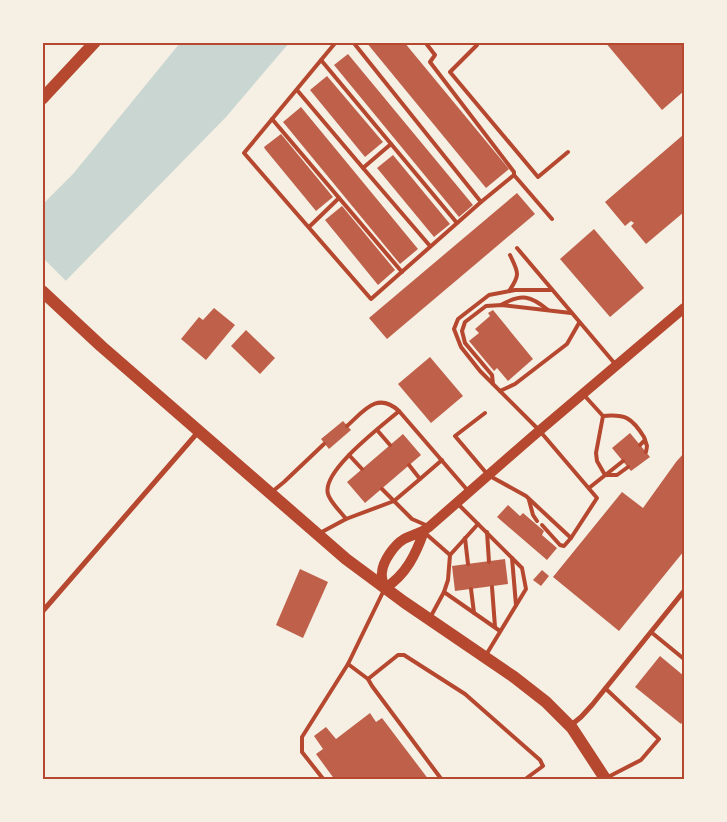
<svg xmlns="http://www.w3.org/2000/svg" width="727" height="822" font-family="'Varela Round',sans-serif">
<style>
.water{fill:#c9d6d2}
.pier{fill:#f6efe4}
.building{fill:#bf614a}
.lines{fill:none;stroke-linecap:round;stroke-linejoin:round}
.service{stroke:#b5482f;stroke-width:4}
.minor{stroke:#b5482f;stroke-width:5}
.secondary{stroke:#b5482f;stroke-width:10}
.primary{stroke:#b5482f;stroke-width:12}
.neatline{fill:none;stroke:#b5482f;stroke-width:2}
</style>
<rect width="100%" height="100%" fill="#f6efe4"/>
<polygon class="water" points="180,43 289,43 226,117 43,304 43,204 73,174"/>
<polygon class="pier" points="43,258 67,282 42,306"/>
<g class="building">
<polygon points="366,42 404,42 509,169 486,188"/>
<polygon points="605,42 684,42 684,91 662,110"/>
<polygon points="348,54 473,205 459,217 334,65"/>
<polygon points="327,76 383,142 365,157 310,90"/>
<polygon points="301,107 418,249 400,264 283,122"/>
<polygon points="281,134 333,197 316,211 265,149 264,147"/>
<polygon points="683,135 684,212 646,244 631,226 634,223 631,221 625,226 605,202"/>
<polygon points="393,155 450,224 434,237 377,168"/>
<polygon points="517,193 535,214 387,339 369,318"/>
<polygon points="342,206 395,270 378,285 325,220"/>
<polygon points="594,229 644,288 610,317 560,259"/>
<polygon points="214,308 235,325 206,360 181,339 199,317 203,320"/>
<polygon points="493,310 533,359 508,381 497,368 494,371 469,341 479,333 475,329 490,316 488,313"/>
<polygon points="246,330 275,358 260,374 231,346"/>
<polygon points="430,357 463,396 431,423 398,384"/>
<polygon points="343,421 351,430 329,449 321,439"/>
<polygon points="630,433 650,457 631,471 612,448"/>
<polygon points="403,434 421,455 365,503 347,482"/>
<polygon points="684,453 684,551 619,631 553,577 622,492 643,508 676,462"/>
<polygon points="508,505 520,516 523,513 544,531 542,535 557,548 547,560 497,517"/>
<polygon points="505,559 508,584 455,591 452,566"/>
<polygon points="300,569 328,582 303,638 276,625"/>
<polygon points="542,570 549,576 541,586 533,580"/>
<polygon points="660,656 684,676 684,720 681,724 635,687"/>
<polygon points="370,713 376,722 382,718 429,780 335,780 316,754 323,749 314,736 326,727 336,739"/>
</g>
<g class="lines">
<g class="service">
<polyline points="336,42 244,153 371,299 481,202 514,175 552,219"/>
<polyline points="353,42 481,202"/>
<polyline points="425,42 435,55 430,62 514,172 514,175"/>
<polyline points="477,45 450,72 538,177 568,152"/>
<polyline points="321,60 457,223"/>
<polyline points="297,90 363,168"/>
<polyline points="272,119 402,272"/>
<polyline points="391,144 363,168 430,246"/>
<polyline points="309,227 339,198"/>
<polyline points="517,248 616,365"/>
<path d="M509,291c12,-17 9,-19 1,-36"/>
<path d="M501,305c21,-12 30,-9 47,5"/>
<polyline points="493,384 492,375 465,343 462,331 465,322 486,306 502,305 571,313"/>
<polyline points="500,391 515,384 567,344 579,323"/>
<polyline points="583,394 603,416"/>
<polyline points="485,413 455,436 488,475 526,496 571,538 597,498 539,430 480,371 461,347 454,329 458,319 489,295 515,290 551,290"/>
<polyline points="603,416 596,453 597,461 605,475"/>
<path d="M603,416c23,-2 29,2 41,21l1,3 -5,5"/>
<path d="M347,426c17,-15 30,-35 52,-15"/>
<polyline points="377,430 390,445"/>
<polyline points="645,440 647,446 646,452"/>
<polyline points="349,455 362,469"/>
<polyline points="409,465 420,479 442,460"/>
<polyline points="605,475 617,475 628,467"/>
<polyline points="589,488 623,461"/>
<polyline points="382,489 412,519 428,526"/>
<polyline points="273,491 284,482 324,444"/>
<polyline points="529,500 533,515 537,521"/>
<polyline points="457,503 522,568 526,589 486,655"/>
<path d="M346,519c-5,-7 -16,-17 -18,-25 -7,-23 54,-68 71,-83l70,81"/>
<polyline points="478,524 450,555 448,580 444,592 500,631"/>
<polyline points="542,525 560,545 564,546 571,538"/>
<polyline points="487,532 489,562"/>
<polyline points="320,533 346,519 394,501 420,479"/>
<polyline points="425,533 450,555"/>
<polyline points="465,538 468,564"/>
<polyline points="512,558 516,605"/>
<polyline points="492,587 495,627"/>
<polyline points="471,589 474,613"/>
<polyline points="431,616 444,592"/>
<polyline points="651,632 684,659"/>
<polyline points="348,664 368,679 398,655 404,655 465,694 540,760 543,766 524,780"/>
<polyline points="368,679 372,686 442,780"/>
<polyline points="605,688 659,739 641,760 608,777"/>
<polyline points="324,780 302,752 302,737 348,664 384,590"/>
</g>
<g class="minor">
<polyline points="42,612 199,431"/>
<polyline points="570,726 581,717 592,705 684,591"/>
</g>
<path class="secondary" d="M424,531c-8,23 -18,44 -39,57 -2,-5 -4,-10 -3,-16 1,-11 12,-27 22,-33 8,-4 17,-6 25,-12l103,-90 152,-129"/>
<g class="primary">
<polyline points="42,99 95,42"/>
<polyline points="42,291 101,346 346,559 404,602 514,677 546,702 572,728 606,780"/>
</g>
</g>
<rect width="727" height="822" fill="none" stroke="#f6efe4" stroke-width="88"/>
<rect x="44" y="44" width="639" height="734" class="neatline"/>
</svg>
